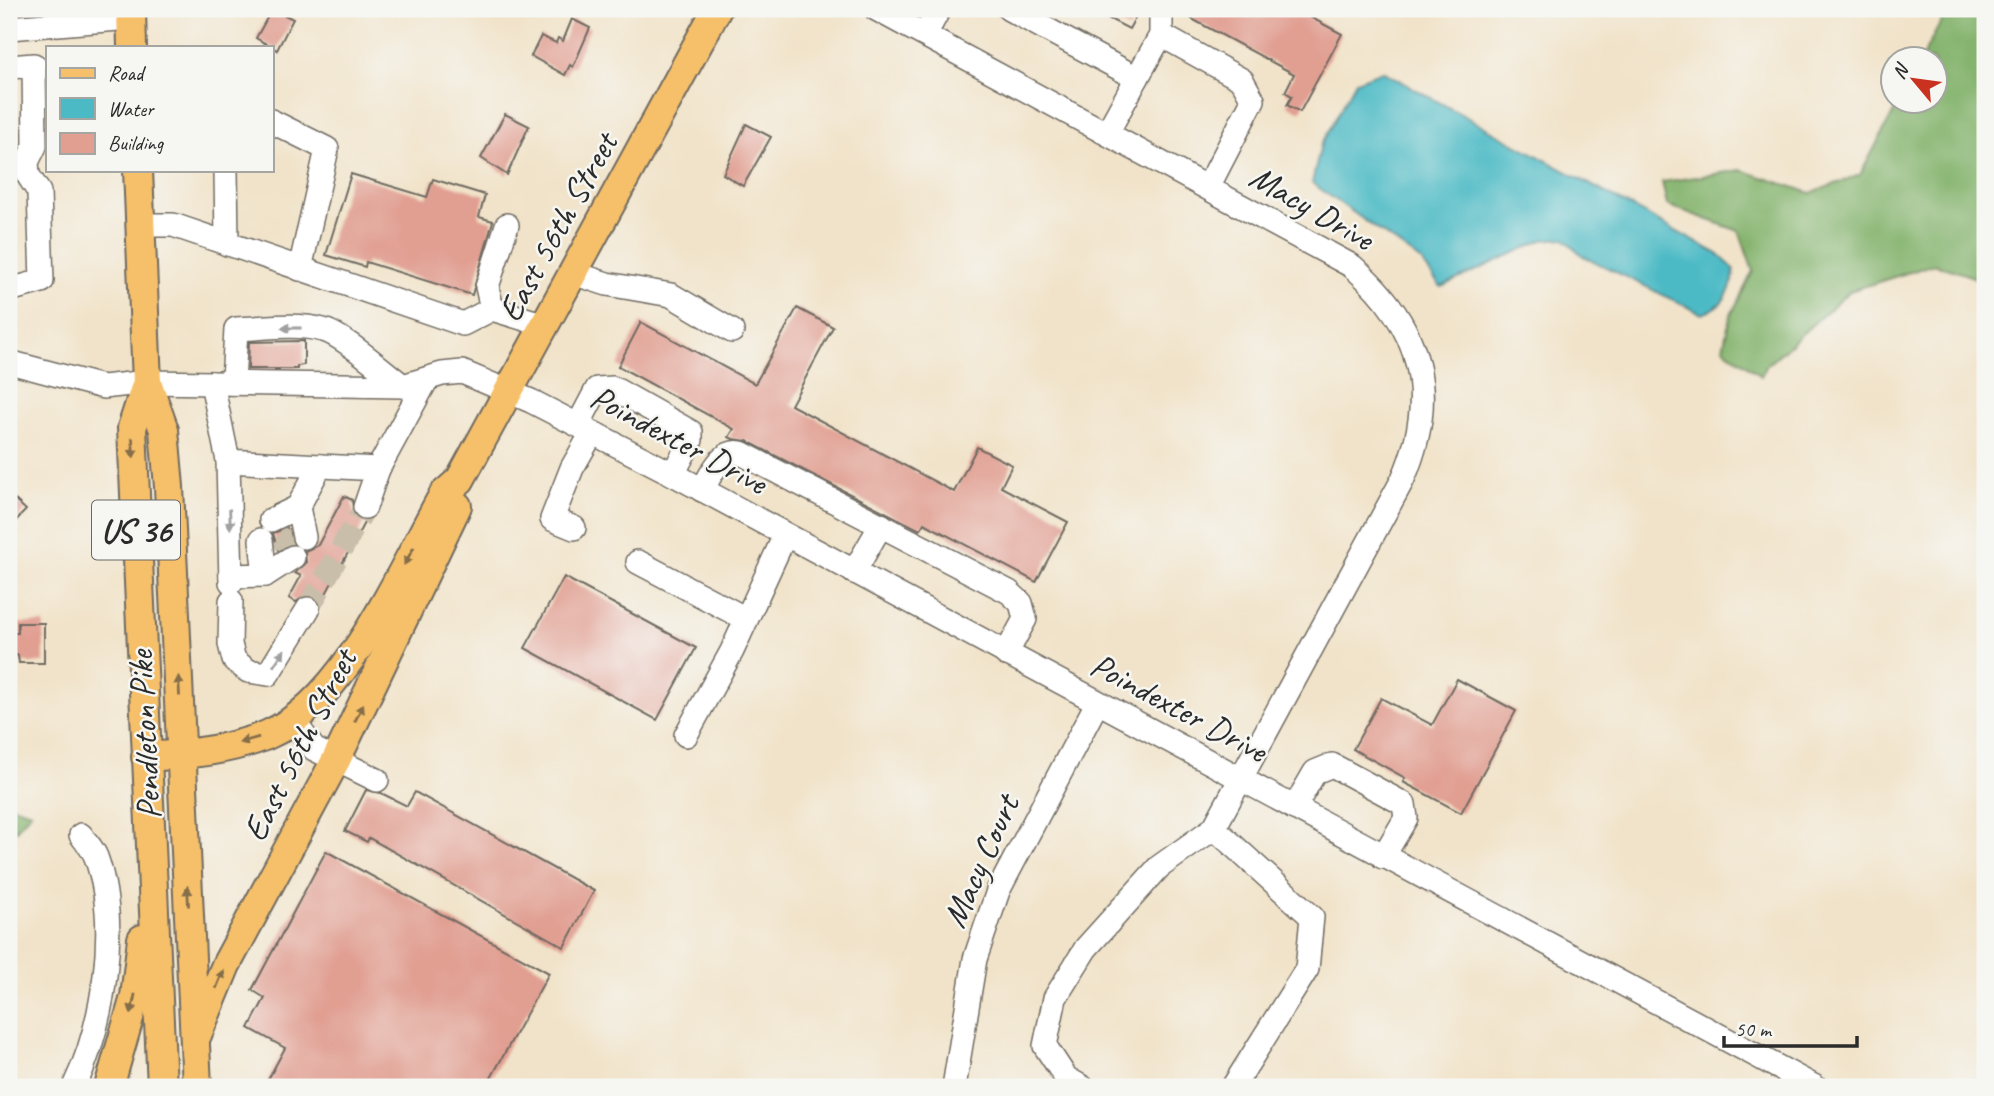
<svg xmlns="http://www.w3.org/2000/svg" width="1994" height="1096" font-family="Caveat,sans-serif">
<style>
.forest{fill:#85b46e;stroke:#58704c;stroke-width:2}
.water{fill:#4cbac5;stroke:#3c7278;stroke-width:2}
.building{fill:#e19f92}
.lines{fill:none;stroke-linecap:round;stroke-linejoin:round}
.minor-tunnel{stroke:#c9bea9;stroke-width:23;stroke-dasharray:23 11;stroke-linecap:butt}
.minor-casing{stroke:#706b62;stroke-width:26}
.major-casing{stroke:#706b62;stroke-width:32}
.minor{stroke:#fff;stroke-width:23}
.major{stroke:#f6c06b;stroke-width:28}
.oneway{fill:#a0a0a0}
.oneway2{fill:#866e48}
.labels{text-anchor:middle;stroke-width:5;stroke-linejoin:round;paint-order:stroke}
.shield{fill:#f6f6f2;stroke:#686867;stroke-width:2}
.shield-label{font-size:33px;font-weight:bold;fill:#2b2b2b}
.street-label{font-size:35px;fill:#2b2b2b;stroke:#f6f6f2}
</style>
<rect width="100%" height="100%" fill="#f6f6f2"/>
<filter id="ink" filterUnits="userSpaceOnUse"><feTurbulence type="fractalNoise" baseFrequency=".0143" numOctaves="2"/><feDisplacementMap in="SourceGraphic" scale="14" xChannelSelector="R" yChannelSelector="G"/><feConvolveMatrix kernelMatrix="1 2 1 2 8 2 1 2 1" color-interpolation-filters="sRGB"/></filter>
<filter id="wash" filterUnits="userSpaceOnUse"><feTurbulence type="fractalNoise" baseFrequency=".00686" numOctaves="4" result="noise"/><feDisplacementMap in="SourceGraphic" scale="28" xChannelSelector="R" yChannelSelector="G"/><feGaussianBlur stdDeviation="1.57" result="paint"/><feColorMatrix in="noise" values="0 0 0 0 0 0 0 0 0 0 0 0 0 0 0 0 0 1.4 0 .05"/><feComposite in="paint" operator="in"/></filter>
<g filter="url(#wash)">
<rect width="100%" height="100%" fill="#f1e3c9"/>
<g class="forest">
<polygon points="1948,9 1985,9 1985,281 1935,264 1850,291 1767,365 1761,376 1723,348 1730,317 1753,271 1739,231 1667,205 1662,182 1741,170 1811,193 1860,175 1899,102 1934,102 1934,60 1921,59"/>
<polygon points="9,805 31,812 16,830 9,828"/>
</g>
<path class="water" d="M1382,71l336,183 16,15c0,21 -12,39 -32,45l-119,-58 -20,-18 -21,2 -101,47 -21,-27 -108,-77 9,-38 35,-64z"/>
<g id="blocks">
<g class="building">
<polygon points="272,9 293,19 277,50 256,38"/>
<polygon points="1090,9 1140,9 1129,29"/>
<polygon points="1198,9 1295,9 1342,34 1300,112 1287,105 1292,96 1285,92 1294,74 1192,19"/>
<polygon points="572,19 590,28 573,67 570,65 565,75 531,56 541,36 556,43 558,38 563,41"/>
<polygon points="505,114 529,126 507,175 481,158"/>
<polygon points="746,124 771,137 743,186 723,174"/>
<polygon points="351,174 427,197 433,179 485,195 479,217 493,221 472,295 366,262 365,267 326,255"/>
<polygon points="797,308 833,327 791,405 954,492 977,447 1012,465 1001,487 1068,522 1036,582 924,523 920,530 747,441 733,439 729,437 734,429 618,366 641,322 755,384"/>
<polygon points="304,341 304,365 297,366 297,369 248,369 249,342"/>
<polygon points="9,494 26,510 9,528"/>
<polygon points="344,496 352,500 354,516 365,521 321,603 309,595 296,602 289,598 301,576 295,573 306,563 305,551 318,545"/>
<polygon points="287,528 292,543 278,550 273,533"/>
<polygon points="564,577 696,648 657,720 525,648"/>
<polygon points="18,623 44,623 44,663 19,663 18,655 9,656 9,633 18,633"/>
<polygon points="1457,679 1516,711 1461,813 1403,782 1405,778 1353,749 1381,698 1432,725"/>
<polygon points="366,790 381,793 407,806 415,792 594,891 564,947 369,838 367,842 345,831"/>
<polygon points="326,851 549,973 486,1087 264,1087 285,1048 249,1028 265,998 252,990"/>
</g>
</g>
</g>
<g filter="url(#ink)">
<use href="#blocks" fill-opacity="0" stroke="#706b62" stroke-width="2"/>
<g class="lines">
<g class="minor-tunnel">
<polyline points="283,552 293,532"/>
<polyline points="308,609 365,507"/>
</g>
<defs>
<g id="minor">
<path d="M876,9l476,257c70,60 88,130 50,215l-188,347 -55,39 -73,81 -31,50 -10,48 21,32 16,9"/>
<polyline points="1009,9 1137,78 1107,133"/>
<polyline points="9,28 131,18"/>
<polyline points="925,35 939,9"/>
<polyline points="1161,35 1242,80 1253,100 1208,187"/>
<polyline points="9,67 34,65 35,146 27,162 28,175 39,192 42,281 9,290"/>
<polyline points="1137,78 1161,35 1161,9"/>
<polyline points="271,121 327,149 300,269"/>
<polyline points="226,170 227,244"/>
<polyline points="140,225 173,225 463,324 492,309 545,325"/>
<polyline points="573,273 607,284 671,295 732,331"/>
<polyline points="492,309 487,287 507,225"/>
<polyline points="9,362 103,387 147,382 403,386 442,374 462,372 531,401 673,474 1815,1087"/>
<polyline points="212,383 228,461 378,469 427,379"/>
<path d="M233,383l3,-54c28,-1 60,-6 87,1 19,4 62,43 80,56"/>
<polyline points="578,425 597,389 613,388 691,432 691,440 673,474"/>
<polyline points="228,461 231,582"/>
<path d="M702,490c9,-15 19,-41 39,-37l268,139 12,11 4,16 -19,35"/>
<polyline points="298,507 304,537"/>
<polyline points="365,507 378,469"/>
<polyline points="271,520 298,507 320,466"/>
<polyline points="574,528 552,519 572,468 592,433"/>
<polyline points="638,562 746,619"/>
<polyline points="854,572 881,525"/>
<polyline points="265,575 293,557"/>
<polyline points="231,576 265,575 261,540"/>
<polyline points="231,601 230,644 234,660 248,671 268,674 308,609"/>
<polyline points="293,720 314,749 377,780"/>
<polyline points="686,735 732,651 785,535"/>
<polyline points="1294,808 1315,772 1332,765 1404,804 1406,818 1383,857"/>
<polyline points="1214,828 1312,917 1307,969 1233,1087"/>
<path d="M74,1087c30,-63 46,-163 22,-230 -3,-8 -10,-15 -15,-22"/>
<polyline points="954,1087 975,959 998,891 1097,703"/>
</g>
<g id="major">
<polyline points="131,9 132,47"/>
<polyline points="138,170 147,382 164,430 169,487 197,1087"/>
<polyline points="147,382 132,428 162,1087"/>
<path d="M146,757c41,-3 83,-6 121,-22 80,-34 135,-167 177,-241l16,-14 257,-471"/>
<polyline points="197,1035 226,965 336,760 457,506"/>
<polyline points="109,1087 135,997 142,939"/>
</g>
</defs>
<use href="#minor" class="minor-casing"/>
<use href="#major" class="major-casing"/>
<use href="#minor" class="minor"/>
<use href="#major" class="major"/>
</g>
<defs><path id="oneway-solid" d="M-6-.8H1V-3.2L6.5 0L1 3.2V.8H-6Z" transform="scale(1.75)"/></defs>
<g class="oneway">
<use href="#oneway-solid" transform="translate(291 328) rotate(180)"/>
<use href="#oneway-solid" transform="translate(230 519) rotate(88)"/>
<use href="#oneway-solid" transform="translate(279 658) rotate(-56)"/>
</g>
<g class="oneway2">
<use href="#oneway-solid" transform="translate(133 448) rotate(87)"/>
<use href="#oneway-solid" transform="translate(409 556) rotate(119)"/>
<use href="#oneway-solid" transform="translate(179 686) rotate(-93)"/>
<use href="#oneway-solid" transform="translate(359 713) rotate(-64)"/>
<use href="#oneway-solid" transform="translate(249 740) rotate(164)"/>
<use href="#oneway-solid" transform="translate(188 896) rotate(-93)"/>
<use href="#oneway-solid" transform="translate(220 979) rotate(-68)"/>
<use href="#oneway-solid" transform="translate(133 1004) rotate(102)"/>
</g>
</g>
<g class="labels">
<rect class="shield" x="92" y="500.5" width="88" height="59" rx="5"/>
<g class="shield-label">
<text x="136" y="542">US 36</text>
</g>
<g class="street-label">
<text transform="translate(1312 207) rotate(30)" y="12">Macy Drive</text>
<text transform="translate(557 227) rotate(-61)" y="12">East 56th Street</text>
<text transform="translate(679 439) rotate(28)" y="12">Poindexter Drive</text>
<text transform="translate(1179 707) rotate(28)" y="12">Poindexter Drive</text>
<text transform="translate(144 735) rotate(-93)" y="12">Pendleton Pike</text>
<text transform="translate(299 745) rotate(-63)" y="12">East 56th Street</text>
<text transform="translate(980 861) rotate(-66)" y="12">Macy Court</text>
</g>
</g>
<rect width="1994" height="1096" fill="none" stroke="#f6f6f2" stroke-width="35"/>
<rect x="46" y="46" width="228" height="126" fill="#f6f6f2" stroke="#a5a5a2" stroke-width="2"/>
<rect x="60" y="68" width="35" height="10" fill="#f6c06b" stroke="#a5a5a2" stroke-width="2"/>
<text x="108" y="80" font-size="21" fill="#2b2b2b">Road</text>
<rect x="60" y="98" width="35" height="21" fill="#4cbac5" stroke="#a5a5a2" stroke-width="2"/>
<text x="108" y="116" font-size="21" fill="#2b2b2b">Water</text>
<rect x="60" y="133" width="35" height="21" fill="#e19f92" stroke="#a5a5a2" stroke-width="2"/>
<text x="108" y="150" font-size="21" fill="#2b2b2b">Building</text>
<g transform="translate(1914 80) rotate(299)"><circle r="33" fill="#f6f6f2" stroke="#a5a5a2" stroke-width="2"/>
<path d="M0-5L12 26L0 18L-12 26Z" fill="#c8321e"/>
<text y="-10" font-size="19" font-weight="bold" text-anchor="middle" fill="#2b2b2b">N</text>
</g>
<path d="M1724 1036v10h133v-10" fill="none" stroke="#2b2b2b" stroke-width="3.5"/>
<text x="1735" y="1036" font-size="21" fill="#2b2b2b" stroke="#f6f6f2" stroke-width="5" paint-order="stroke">50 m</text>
</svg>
